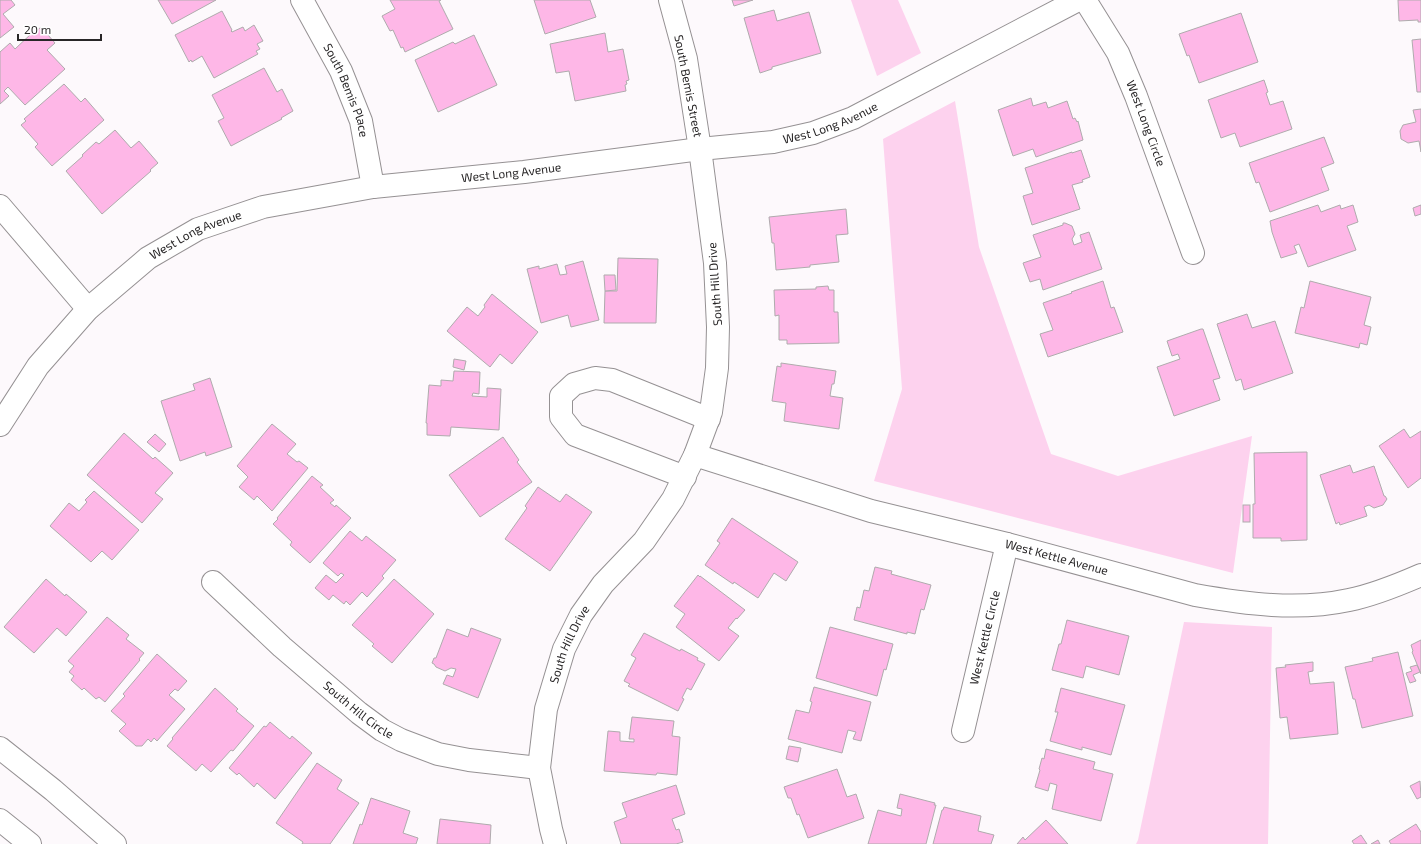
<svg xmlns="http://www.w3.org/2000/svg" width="1421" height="844" font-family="'Exo 2',sans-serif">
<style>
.green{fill:#fdd2ee}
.building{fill:#feb7e7;stroke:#afabad}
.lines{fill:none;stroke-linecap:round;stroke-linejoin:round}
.minor-casing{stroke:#959193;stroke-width:24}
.secondary-casing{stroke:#959193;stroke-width:24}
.minor{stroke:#fff;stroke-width:22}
.secondary{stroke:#fff;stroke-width:22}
.labels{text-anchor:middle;stroke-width:3.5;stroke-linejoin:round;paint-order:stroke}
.street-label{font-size:12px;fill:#282627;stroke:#fff}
</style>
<rect width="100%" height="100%" fill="#fdf9fc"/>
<g class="green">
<polygon points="851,0 898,0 921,53 877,76"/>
<polygon points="955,101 979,247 1051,454 1118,476 1252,436 1233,573 874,481 902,389 883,139"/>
<polygon points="1184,622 1272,627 1268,844 1136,844 1138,840"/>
</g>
<g class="building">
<polygon points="0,0 11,0 15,5 3,14 14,27 0,38"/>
<polygon points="158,0 216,0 172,24"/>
<polygon points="390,0 441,0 439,1 453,29 405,52 403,47 401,48 393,30 390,31 382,16 395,9"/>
<polygon points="534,0 590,0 596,17 545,34"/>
<polygon points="732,0 753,0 734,6"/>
<polygon points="1398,0 1421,0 1421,22 1418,22 1418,20 1399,21"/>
<polygon points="774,10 777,21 809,12 821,53 772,67 772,69 760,73 744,18"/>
<polygon points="222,11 232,30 231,31 232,32 243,27 245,31 254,25 263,41 257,44 260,49 256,51 258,54 214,78 202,56 192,62 191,60 189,62 175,35"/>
<polygon points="1241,13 1258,62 1199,83 1189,55 1187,56 1179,34"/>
<polygon points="41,27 55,43 47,50 65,69 25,105 8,87 4,91 9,96 0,104 0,52 10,43 15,49 32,33 33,34"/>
<polygon points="605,33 608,52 623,49 629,80 626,81 627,84 625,85 626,91 575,101 569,71 556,73 550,44"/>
<polygon points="474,35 497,85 438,112 415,60 453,42 455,44"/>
<polygon points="1421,39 1421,92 1417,92 1412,40"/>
<polygon points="264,68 277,92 282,89 293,111 281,118 282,119 231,146 218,121 224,118 212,95"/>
<polygon points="1264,80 1268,92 1266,93 1270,105 1283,101 1292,129 1240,147 1235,133 1221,138 1208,100"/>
<polygon points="64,84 81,102 85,98 104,120 52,166 35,147 38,144 21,125 26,121 24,119"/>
<polygon points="1031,98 1033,106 1046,102 1048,108 1067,101 1073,119 1075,118 1077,122 1078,121 1083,140 1036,157 1033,149 1013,156 998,110"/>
<polygon points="1421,109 1421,152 1419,141 1408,143 1401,139 1400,131 1403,125 1416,122 1413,110"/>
<polygon points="115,130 131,148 139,141 158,163 150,170 151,171 102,214 66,171 83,156 82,155 96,142 99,144"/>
<polygon points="1324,137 1334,163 1321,168 1329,190 1270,212 1259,182 1256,183 1249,163"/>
<polygon points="1081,150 1090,177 1082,180 1083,182 1072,185 1080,209 1032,225 1023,196 1033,193 1025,168 1072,152 1072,153"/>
<polygon points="1318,205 1321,212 1340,205 1341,209 1353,205 1358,222 1347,226 1356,250 1308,267 1299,244 1294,246 1297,253 1281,258 1272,232 1270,221"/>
<polygon points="1421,205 1421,214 1415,216 1413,208"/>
<polygon points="846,209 848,234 836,235 839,262 810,265 810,267 776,270 774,243 772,243 769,217"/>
<polygon points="1063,223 1065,223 1072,226 1075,234 1072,239 1074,245 1082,242 1080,235 1089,232 1102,269 1043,290 1040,279 1030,282 1023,263 1041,257 1033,235 1063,225"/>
<polygon points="618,258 658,259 656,323 604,323 605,291 617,291"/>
<polygon points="583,261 599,320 571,327 568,315 541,323 527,269 539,266 539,269 557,264 560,275 567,274 565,266"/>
<polygon points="604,275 615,275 616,290 605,291"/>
<polygon points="1103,281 1111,308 1114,307 1123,332 1048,357 1040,334 1053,330 1043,303 1072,293 1071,292"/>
<polygon points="1310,281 1371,297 1364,325 1371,327 1367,345 1360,343 1359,348 1295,333 1301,307 1304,308"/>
<polygon points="828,286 829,290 834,290 834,312 838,312 839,343 787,344 787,340 779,340 779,315 775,316 774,290 816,289 816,287"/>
<polygon points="492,294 538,332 512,364 500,354 490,367 447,331 467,307 478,316 485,307 484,305"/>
<polygon points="1247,314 1252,328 1275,321 1293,373 1244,390 1241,379 1236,381 1217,324"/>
<polygon points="1201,329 1203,329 1220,378 1213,380 1220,400 1174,416 1157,367 1180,359 1178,354 1172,356 1167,341"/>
<polygon points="454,359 466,361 464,370 453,367"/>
<polygon points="781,363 836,371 834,384 832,384 830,396 843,398 839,429 784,421 786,403 772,401 777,366 781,367"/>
<polygon points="454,371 480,372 479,394 473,393 472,396 487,397 487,388 501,389 499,430 451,427 450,436 427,435 427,423 426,423 429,385 441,386 441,380 453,381"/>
<polygon points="210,378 232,447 206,456 205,452 180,461 161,401 195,390 193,384"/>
<polygon points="272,424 296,444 287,454 297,462 299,461 308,468 272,511 257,496 254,500 239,487 248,477 237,466"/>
<polygon points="1404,429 1410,438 1421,431 1421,478 1408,488 1379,446"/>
<polygon points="124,433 153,459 155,457 173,473 155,493 163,499 142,523 87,475"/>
<polygon points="155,434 166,444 159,452 147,442"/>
<polygon points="503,437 519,460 517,462 532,482 480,517 449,475"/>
<polygon points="1307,452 1307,540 1281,541 1281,538 1253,538 1253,504 1255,504 1254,453"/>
<polygon points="1350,465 1353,473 1374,466 1384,496 1385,496 1387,499 1383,505 1374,508 1369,505 1364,507 1367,516 1340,525 1339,522 1336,524 1320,475"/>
<polygon points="312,476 323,485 320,487 334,500 330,503 335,507 336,505 351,518 310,563 290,545 292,542 273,524 278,519 277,518"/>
<polygon points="538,487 560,502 566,494 592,512 550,571 505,539 527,508 525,506"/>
<polygon points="94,491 139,530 112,560 102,551 91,562 50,526 69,503 79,511 87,502 85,500"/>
<rect x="1243" y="505" width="7" height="17"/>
<polygon points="732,518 798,562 786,581 774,573 758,598 734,582 733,584 705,565 720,543 717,541"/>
<polygon points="350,531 362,541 366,536 396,560 382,576 384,578 367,597 362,592 350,605 346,601 344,604 333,595 329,600 315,588 326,575 336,583 344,575 341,573 338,576 323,563"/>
<polygon points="875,567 892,571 891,574 931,585 924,610 921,609 915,634 907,632 907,634 854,620 857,607 860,608 864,590 869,591"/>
<polygon points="698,575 700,577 700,576 745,610 737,619 736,618 728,628 739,636 719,661 676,627 685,614 674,606"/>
<polygon points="46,579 65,596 66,594 87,612 66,636 57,628 34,653 4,627"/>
<polygon points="394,579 434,614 392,663 372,646 374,644 352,625"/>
<polygon points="107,617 129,635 126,639 144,653 139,659 140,660 105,702 99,697 96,699 84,688 82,690 71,680 74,676 69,672 74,666 68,661"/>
<polygon points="1067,620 1129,636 1119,675 1086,666 1083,678 1052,670 1059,644 1061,644"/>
<polygon points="830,627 893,644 886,670 884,669 877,696 816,678"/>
<polygon points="471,628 501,639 478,698 443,684 447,675 453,677 456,669 451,668 445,671 436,667 434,664 432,663 434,658 436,658 447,629 468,637"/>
<polygon points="644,633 680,651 681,649 698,658 697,660 705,664 691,690 687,688 682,698 684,699 678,711 628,686 630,684 624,681 636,658 631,655"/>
<polygon points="1421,640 1421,674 1412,652 1413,651 1411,645"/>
<polygon points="1398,652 1413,716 1362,728 1355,699 1353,699 1345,667 1373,661 1372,658"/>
<polygon points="157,654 187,681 178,691 175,689 169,695 185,709 157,741 154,738 151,742 148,739 142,746 136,746 119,731 126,724 111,711 125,696 123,694"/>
<polygon points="1313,662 1313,671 1308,672 1310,684 1334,682 1338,734 1290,739 1287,717 1280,718 1276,668 1286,667 1285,665"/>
<polygon points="1417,665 1420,672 1413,675 1416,681 1410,683 1406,673 1412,671 1410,667"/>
<polygon points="814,687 871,702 861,741 853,739 856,732 848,730 842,753 788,739 796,710 809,713 812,702 810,701"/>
<polygon points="215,688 238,709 236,711 254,726 233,751 231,750 211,772 202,764 196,771 167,746 173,739 172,738"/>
<polygon points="1061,688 1125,705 1111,755 1082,747 1082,750 1050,741 1058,712 1055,712"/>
<polygon points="632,717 674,721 672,736 680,737 677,775 657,773 656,775 604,771 608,731 620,732 620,741 634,742 634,739 629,739"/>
<polygon points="270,722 290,739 292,736 312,753 275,799 257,783 254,787 239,773 237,775 229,768 264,726 266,727"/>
<polygon points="789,746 801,748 798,762 786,759"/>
<polygon points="1046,749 1095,762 1093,769 1113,774 1101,821 1052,809 1057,785 1050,783 1048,791 1035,787 1040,770 1039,769 1042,758 1044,759"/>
<polygon points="317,763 342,780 337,789 359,803 330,844 302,844 303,842 276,823"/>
<polygon points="837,769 847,797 856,794 864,818 808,838 799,814 797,815 791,798 788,798 784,787"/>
<polygon points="1420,781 1421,797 1417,799 1410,786"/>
<polygon points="676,785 685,814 672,819 676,830 679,829 683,842 676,844 621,844 614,822 627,817 622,803"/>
<polygon points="900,794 935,803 934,805 936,805 926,844 868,844 878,810 901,816 902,809 897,808"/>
<polygon points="371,798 410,811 403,833 418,838 416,844 353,844 360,824 362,825"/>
<polygon points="944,807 981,816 978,831 994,835 991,844 933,844 942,810 943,810"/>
<polygon points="440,819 491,825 490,844 437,844"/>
<polygon points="1046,820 1068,844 1017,844 1023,837 1025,840"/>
<polygon points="1416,824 1421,832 1421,844 1391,844 1389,841"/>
<polygon points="1361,835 1367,844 1354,844 1352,841"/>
<polygon points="1378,840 1380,844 1371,844"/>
</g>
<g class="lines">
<defs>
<g id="minor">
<path id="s1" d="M302,0l39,71 20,50 12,66"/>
<path id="s2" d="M1085,0l33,53 18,43 57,157"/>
<polyline points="0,206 88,309"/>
<path id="s3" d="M0,425l38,-59 50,-57 60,-51 50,-29 65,-22 110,-20 151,-15 176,-23 73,-7 40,-9 40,-15 225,-118"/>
<path id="s4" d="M695,455l176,56 136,33 188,51c51,9 103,16 154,5 25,-5 49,-15 72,-25"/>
<polyline points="685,477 575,435 561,417 561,396 574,384 595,378 612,380 709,419"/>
<path id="s5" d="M213,582l69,65 77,66 23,17 19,10 37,14 31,6 70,8"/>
<path id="s6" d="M963,731l44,-187"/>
<path id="s7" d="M555,844l-4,-15 -12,-61 7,-59 18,-60 17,-34 22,-31 41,-43 29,-42 22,-44 16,-43 6,-44 1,-41 -3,-64 -15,-114 -14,-90 -16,-59"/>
</g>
<g id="secondary">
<polyline points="0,748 53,790 115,844"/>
<polyline points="0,820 30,844"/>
</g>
</defs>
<use href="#minor" class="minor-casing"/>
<use href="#secondary" class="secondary-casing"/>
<use href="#minor" class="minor"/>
<use href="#secondary" class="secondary"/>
</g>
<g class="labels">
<g class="street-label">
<text transform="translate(688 86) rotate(79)" y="4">South Bemis Street</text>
<text dy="4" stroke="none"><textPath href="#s1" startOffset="101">South Bemis Place</textPath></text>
<text dy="4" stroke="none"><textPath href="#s3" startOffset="926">West Long Avenue</textPath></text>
<text dy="4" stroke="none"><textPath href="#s2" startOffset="138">West Long Circle</textPath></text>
<text dy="4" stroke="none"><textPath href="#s3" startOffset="602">West Long Avenue</textPath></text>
<text dy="4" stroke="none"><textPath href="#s3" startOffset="278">West Long Avenue</textPath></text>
<text transform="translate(715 284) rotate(-94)" y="4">South Hill Drive</text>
<text dy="4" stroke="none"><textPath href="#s4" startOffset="376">West Kettle Avenue</textPath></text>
<text dy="4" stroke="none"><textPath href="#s6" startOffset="96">West Kettle Circle</textPath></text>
<text dy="4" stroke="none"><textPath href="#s7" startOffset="206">South Hill Drive</textPath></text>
<text dy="4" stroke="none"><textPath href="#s5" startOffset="194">South Hill Circle</textPath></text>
</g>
</g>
<path d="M18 34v6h83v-6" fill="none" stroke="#282627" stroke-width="2"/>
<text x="24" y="34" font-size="12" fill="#282627" stroke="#ffffff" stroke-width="3" paint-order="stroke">20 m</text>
</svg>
